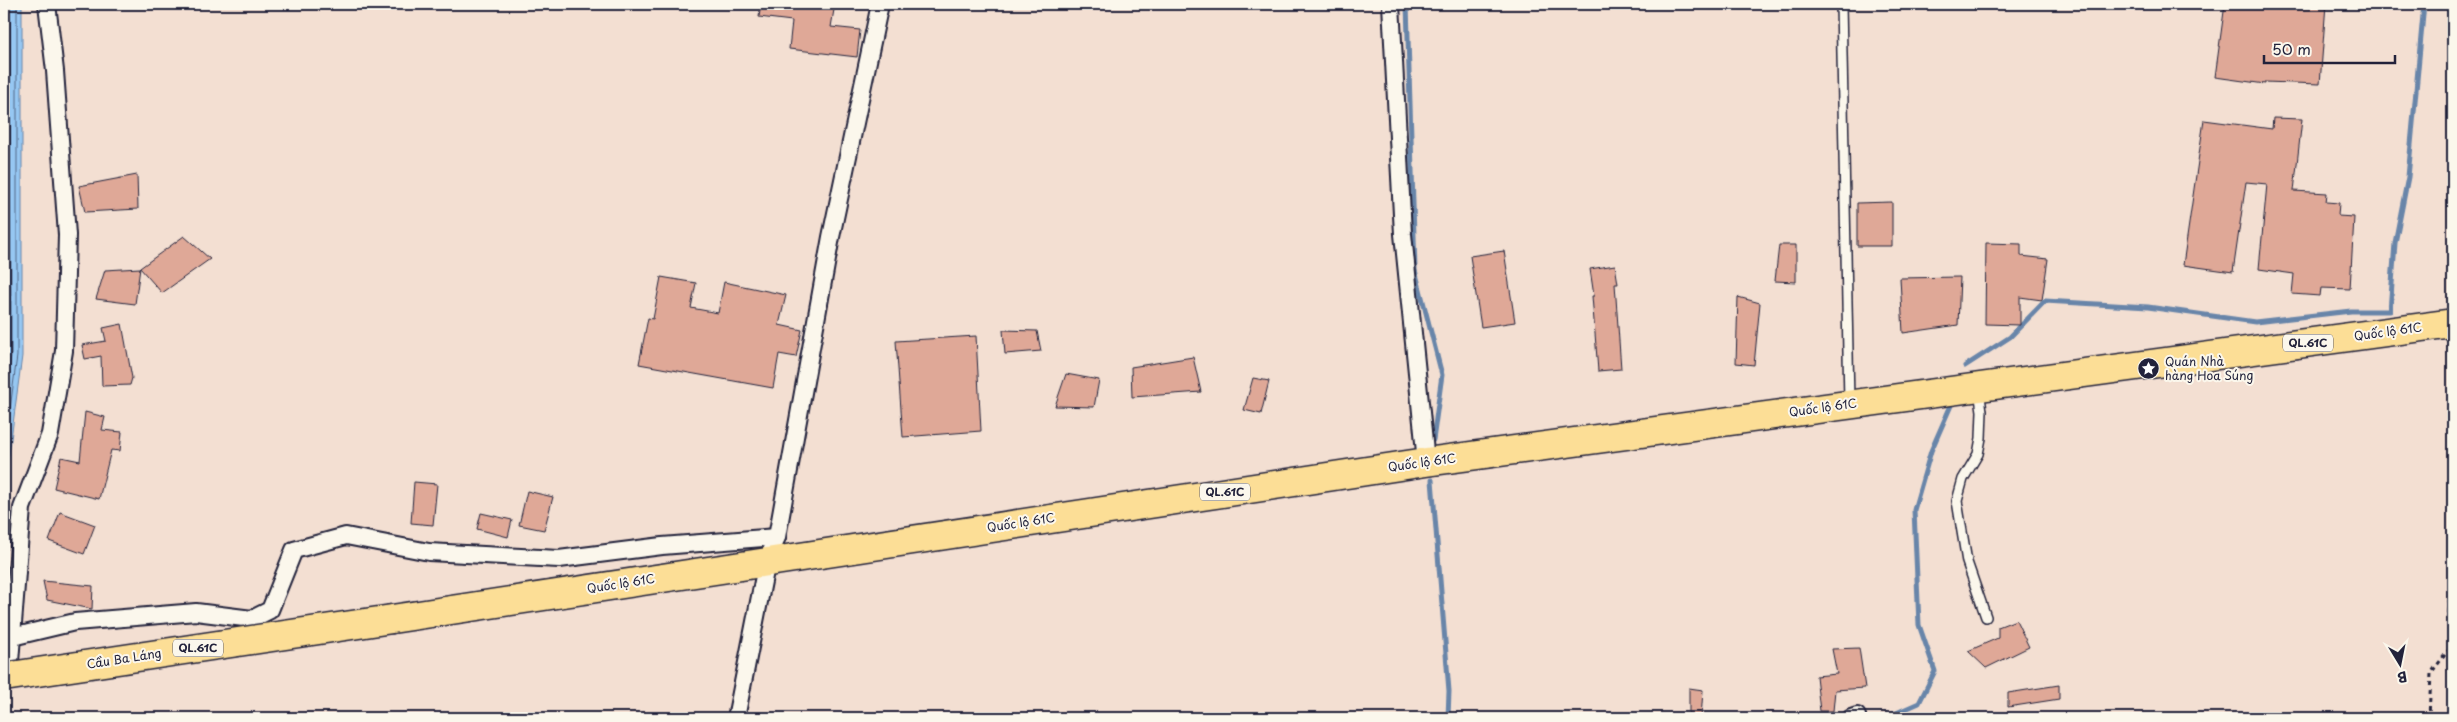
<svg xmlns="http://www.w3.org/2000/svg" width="2457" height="722" font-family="'Playpen Sans',sans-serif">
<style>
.water{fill:#96c7f2;stroke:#6885a9}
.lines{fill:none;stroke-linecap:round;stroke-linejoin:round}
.shore{stroke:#506484;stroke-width:1}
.stream{stroke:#6885a9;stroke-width:5}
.building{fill:#dfa897;stroke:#22223b}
.service-casing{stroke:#22223b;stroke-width:12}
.minor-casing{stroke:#22223b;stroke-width:20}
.trunk-casing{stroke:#22223b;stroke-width:31}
.path{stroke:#22223b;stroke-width:3;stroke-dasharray:4 4;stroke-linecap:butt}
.service{stroke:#fbf7ec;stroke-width:9}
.minor{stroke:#fbf7ec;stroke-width:16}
.trunk{stroke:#fcde96;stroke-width:28}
.trunk-bridge-casing{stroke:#22223b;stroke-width:31;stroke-linecap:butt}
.trunk-bridge{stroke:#fcde96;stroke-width:28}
.labels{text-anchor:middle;stroke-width:4;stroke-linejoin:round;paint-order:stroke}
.shield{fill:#fbf7ec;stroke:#636270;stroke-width:1}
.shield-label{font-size:11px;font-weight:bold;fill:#22223b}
.street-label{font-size:12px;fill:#22223b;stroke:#fbf7ec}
.poi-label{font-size:12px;fill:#22223b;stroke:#fbf7ec;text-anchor:start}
</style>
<rect width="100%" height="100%" fill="#f3dfd2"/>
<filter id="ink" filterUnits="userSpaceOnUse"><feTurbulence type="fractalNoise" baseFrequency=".02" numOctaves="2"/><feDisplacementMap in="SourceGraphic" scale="10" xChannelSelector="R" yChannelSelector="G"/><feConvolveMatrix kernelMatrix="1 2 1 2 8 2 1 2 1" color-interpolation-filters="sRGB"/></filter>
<g filter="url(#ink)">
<polygon class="water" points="4,4 22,4 22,356 4,492"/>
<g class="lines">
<g class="shore">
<polyline points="4,408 11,355 10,4"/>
<polyline points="4,455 17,356 17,4"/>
</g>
<g class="stream">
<polyline points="1407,4 1415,270 1442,375 1433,440"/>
<polyline points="1965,366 2010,337 2045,301 2148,307 2255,322 2351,311 2390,311 2395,243 2408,177 2424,4"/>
<polyline points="1432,480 1449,691 1448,718"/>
<polyline points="1885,718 1919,703 1935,671 1919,625 1914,510 1931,451 1952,403"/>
</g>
</g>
<g class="building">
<polygon points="761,4 835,4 831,27 860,30 857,57 789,49 792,21 759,17"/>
<polygon points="2225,4 2326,4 2320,84 2265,82 2265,84 2215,77"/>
<polygon points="2273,118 2302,119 2294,191 2327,193 2326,202 2339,203 2338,216 2354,217 2350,289 2321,288 2320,296 2292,294 2294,274 2259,269 2267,184 2246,182 2233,272 2183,265 2204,120 2272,129"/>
<polygon points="137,175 138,209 85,212 79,186"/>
<polygon points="1892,202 1892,246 1857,246 1857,203"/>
<polygon points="184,236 210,259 162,293 140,268"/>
<polygon points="1986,243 2021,244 2021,256 2048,259 2042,300 2020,297 2020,325 1985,324"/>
<polygon points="1779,245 1796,245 1796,282 1775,281"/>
<polygon points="1504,251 1515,322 1481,327 1470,256"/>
<polygon points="1615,265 1618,284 1615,284 1621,369 1598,371 1592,296 1594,296 1590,269"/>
<polygon points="140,268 135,304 96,299 105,270"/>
<polygon points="661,277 696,283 691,308 718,313 724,282 786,295 779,325 802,330 796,357 779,354 773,388 639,364 648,318 653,319"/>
<polygon points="1960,277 1958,325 1903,333 1900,278"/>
<polygon points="1738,297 1760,303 1754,365 1736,363"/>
<polygon points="122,324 132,378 130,385 102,386 101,356 85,359 82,345 106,341 103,328"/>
<polygon points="1003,330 1037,331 1041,351 1005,354"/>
<polygon points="976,336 981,431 903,437 896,341"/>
<polygon points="1193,357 1201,392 1132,397 1131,367"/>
<polygon points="1066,374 1099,380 1094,407 1055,406"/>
<polygon points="1253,378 1269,381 1261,414 1244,410"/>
<polygon points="85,412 105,417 102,430 122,432 120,451 111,450 99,499 54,488 61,457 80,461"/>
<polygon points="414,482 437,484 433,525 411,523"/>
<polygon points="527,491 553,497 544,530 519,525"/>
<polygon points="60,512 95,525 84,554 49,541"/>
<polygon points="481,513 512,520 508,537 477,529"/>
<polygon points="43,581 93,586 92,609 47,600"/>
<polygon points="2016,620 2029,647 1986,668 1968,651 1998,638 1998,627"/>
<polygon points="1859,648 1865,688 1835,690 1833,711 1820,711 1816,676 1837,674 1832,649"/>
<polygon points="2059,685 2059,699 2008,707 2008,693"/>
<polygon points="1689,688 1703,690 1701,718 1689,718"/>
</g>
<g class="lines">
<defs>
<g id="service">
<polyline points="1841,4 1849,402"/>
<polyline points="1979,390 1982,411 1981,438 1978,454 1963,479 1957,501 1967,562 1986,617"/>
</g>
<g id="minor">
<polyline points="1391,4 1403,234 1426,462"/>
<polyline points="12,637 75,622 196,612 252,619 270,610 294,550 346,536 429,552 559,559 662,546 777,537"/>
<polyline points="4,682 10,662 22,508 50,434 64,351 67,235 55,71 47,4"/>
<polyline points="736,718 767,561 777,537 831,237 880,4"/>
<polyline points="1851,718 1857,716"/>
</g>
<polyline id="trunk" points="392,619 1426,462 2453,323"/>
</defs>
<use href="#service" class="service-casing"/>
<use href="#minor" class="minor-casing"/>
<use href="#trunk" class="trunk-casing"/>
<g class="path">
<polyline points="2453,569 2448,611 2453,651"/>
<polyline points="2429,718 2431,673 2451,647"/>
</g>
<use href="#service" class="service"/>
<use href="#minor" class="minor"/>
<use href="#trunk" class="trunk"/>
<defs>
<polyline id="trunk-bridge" points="4,677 392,619"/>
</defs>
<use href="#trunk-bridge" class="trunk-bridge-casing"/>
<use href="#trunk-bridge" class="trunk-bridge"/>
</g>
</g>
<defs>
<symbol id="sight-disc" viewBox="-11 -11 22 22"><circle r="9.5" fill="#22223b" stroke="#fbf7ec"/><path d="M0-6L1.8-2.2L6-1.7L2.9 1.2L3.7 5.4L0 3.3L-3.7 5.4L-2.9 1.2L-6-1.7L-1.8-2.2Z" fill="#fff"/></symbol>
</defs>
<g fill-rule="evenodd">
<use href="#sight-disc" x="2136" y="356" width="25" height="25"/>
</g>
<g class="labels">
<g class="shield">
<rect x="2283" y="334.5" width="50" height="17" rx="4"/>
<rect x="1200" y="483.5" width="50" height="17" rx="4"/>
<rect x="173" y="639.5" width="50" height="17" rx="4"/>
</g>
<g class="shield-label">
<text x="2308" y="347">QL.61C</text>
<text x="1225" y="496">QL.61C</text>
<text x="198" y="652">QL.61C</text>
</g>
<g class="street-label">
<text transform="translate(2388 332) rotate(-8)" y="4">Quốc lộ 61C</text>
<text transform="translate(1823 408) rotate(-8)" y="4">Quốc lộ 61C</text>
<text transform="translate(1422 463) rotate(-8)" y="4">Quốc lộ 61C</text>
<text transform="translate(1021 523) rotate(-9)" y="4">Quốc lộ 61C</text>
<text transform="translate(621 584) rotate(-9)" y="4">Quốc lộ 61C</text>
<text transform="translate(124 659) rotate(-9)" y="4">Cầu Ba Láng</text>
</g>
<g class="poi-label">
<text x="2165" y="366">Quán Nhà<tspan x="2165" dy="14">hàng Hoa Súng</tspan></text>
</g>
</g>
<rect width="2457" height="722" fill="none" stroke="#fbf7ec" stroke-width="20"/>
<rect x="10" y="10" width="2437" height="702" fill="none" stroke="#22223b" stroke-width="2" filter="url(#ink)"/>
<g transform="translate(2400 664) rotate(170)" stroke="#fbf7ec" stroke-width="4" paint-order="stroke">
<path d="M0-4L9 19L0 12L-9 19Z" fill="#22223b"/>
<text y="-8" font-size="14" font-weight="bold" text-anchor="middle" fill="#22223b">B</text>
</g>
<path d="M2264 55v8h131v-8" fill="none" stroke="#22223b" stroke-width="2.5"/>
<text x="2272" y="55" font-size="15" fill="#22223b" stroke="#fbf7ec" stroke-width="4" paint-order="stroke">50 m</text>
</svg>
